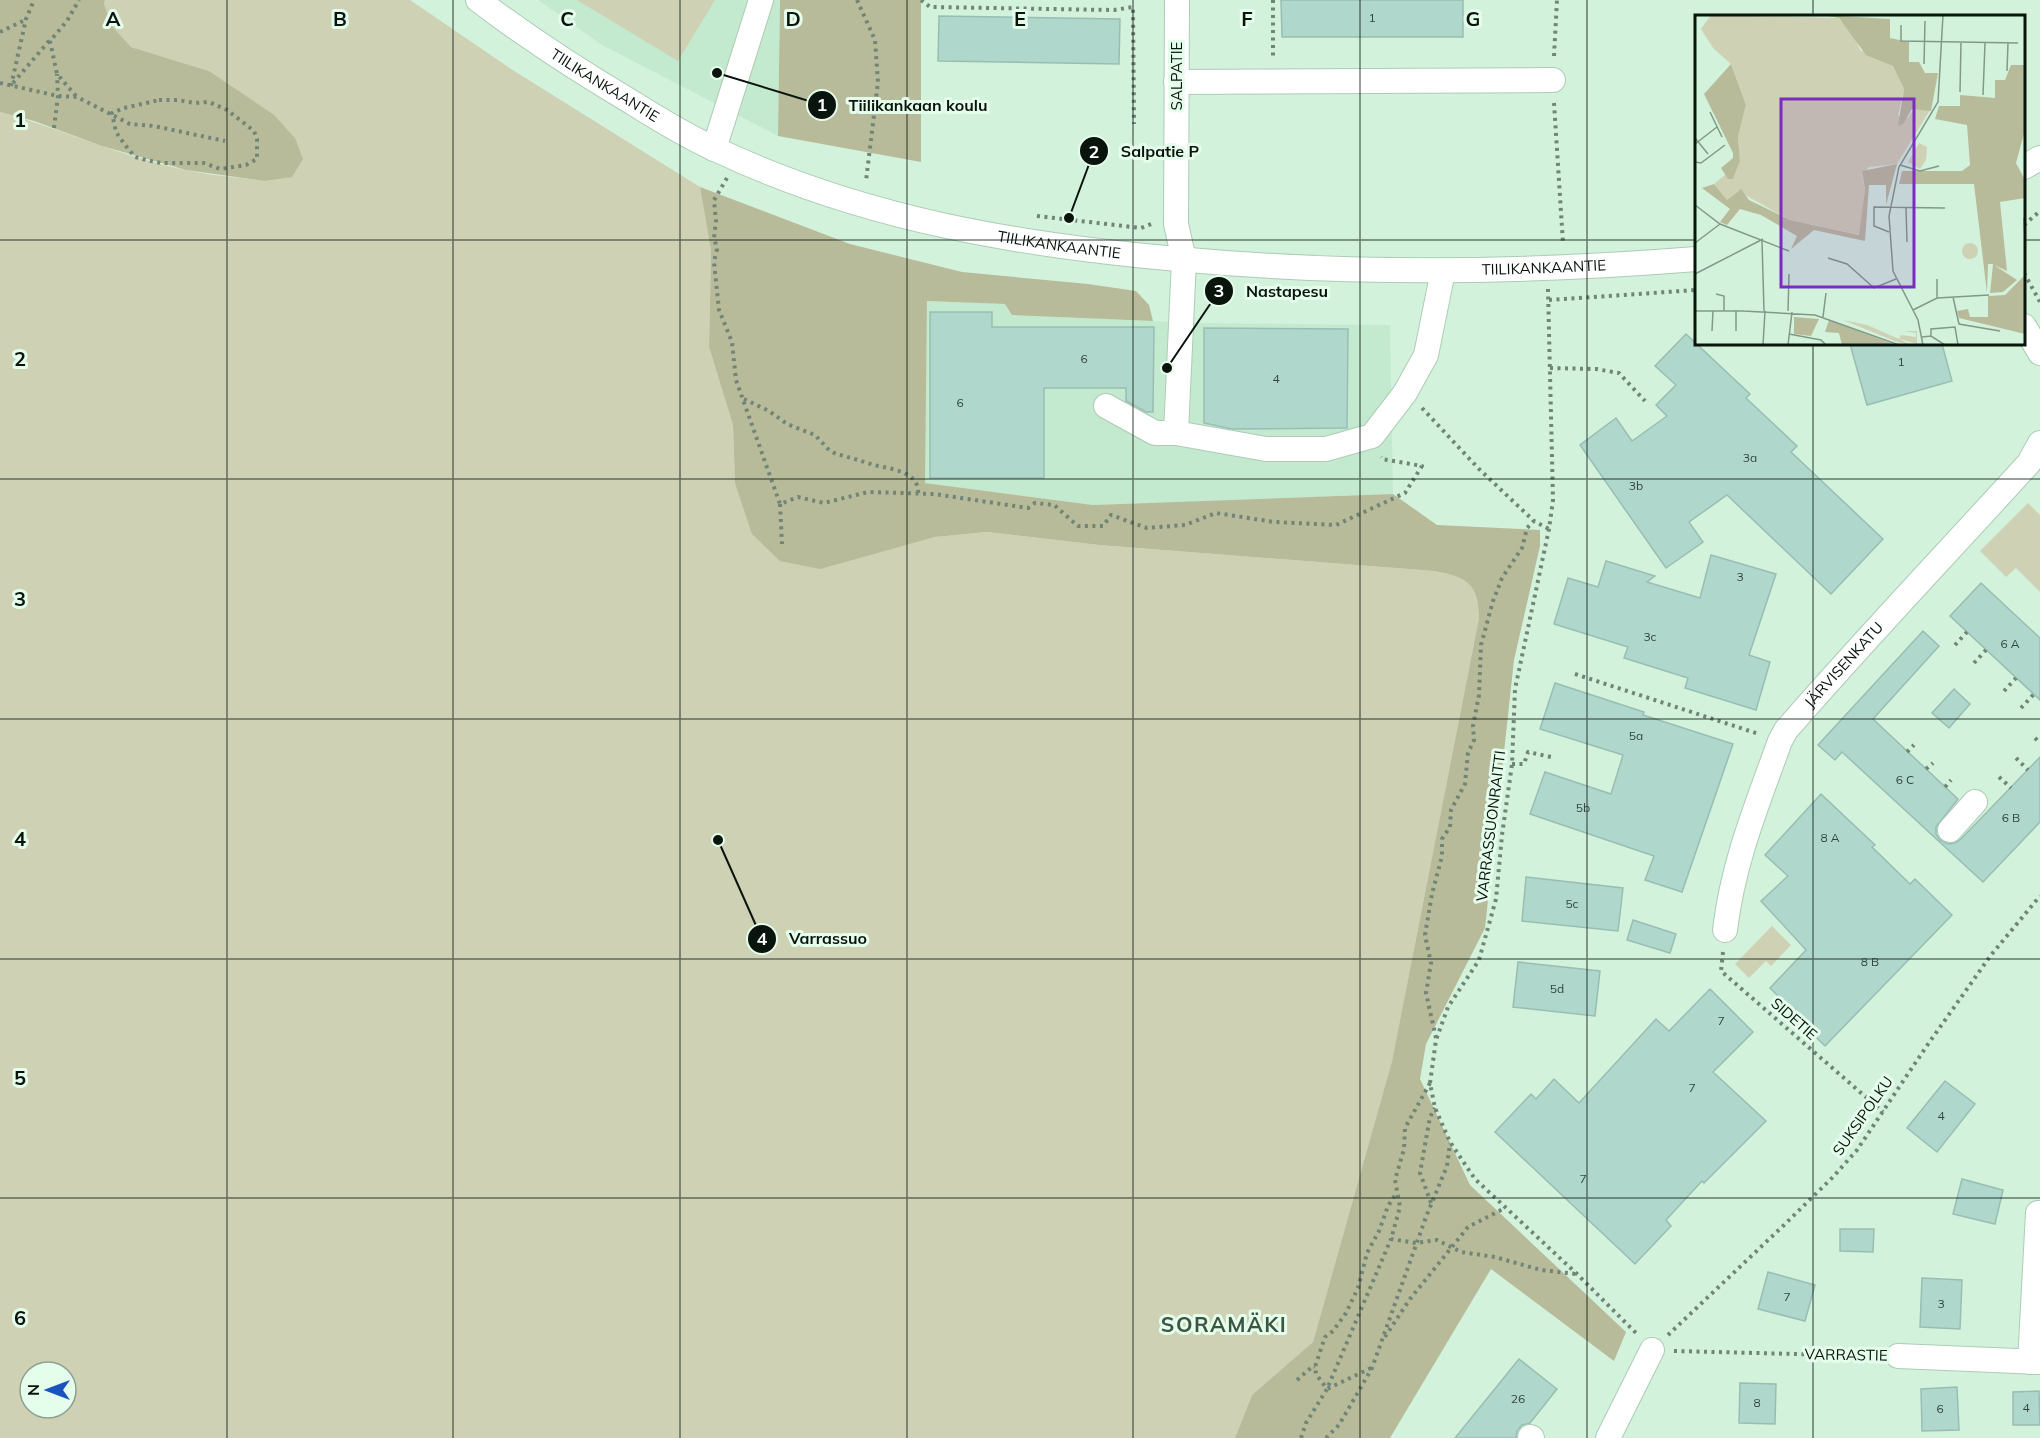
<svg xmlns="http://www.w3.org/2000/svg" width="2040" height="1438" font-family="Mulish,sans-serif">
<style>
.built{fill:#c3eacf}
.green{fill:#ced1b3;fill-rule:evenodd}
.forest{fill:#b8bb9a}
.building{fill:#b0d7cc;stroke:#98beb3;stroke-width:1.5}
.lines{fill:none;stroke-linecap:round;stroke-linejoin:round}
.minor-casing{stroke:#adcbb5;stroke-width:26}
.path{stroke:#708576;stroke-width:4;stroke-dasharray:3 4.5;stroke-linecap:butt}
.minor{stroke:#fff;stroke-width:24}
.grid{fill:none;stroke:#09140d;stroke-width:1.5;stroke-opacity:0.55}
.labels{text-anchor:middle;stroke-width:6;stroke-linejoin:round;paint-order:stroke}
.number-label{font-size:12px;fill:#33453d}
.street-label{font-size:15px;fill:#09140d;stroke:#e5feec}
.district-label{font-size:21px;font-weight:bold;letter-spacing:1.5px;fill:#3b5543;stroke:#e5feec}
.inset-road{fill:none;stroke:#829989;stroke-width:1.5}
.view{fill:#7b2cbf;fill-opacity:0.15;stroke:#7b2cbf;stroke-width:3}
.inset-edge{fill:none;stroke:#09140d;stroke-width:3}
.grid-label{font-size:20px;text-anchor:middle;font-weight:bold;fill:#09140d;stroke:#e5feec;stroke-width:6;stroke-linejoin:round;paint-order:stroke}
.leader{fill:none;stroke:#09140d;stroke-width:2}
.callout-dot{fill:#09140d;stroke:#e5feec;stroke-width:2}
.mark-label{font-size:18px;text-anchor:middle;font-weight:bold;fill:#fff}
.callout-label{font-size:16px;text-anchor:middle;font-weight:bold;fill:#09140d;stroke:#e5feec;stroke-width:6;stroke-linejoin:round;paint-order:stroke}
</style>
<rect width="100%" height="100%" fill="#d3f2dc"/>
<g class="built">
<polygon points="538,0 780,0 778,136 602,45"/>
<polygon points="927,301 1005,304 1013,315 1203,323 1390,325 1393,494 1093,505 924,483"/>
</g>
<g class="green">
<path d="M105,0h305l101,69 189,118 11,64 -2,96 24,78 2,58 85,85 115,-31 52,-5 112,13 335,26c33,6 44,12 45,47l-87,443 -79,281 -61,53 -17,43h-1235v-1326c62,17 122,45 186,58 25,6 52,7 78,11l-55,-110 -78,-24 -19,-21 -8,-22zM30,1372h36v36h-36z"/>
<polygon points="577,0 715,0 678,61"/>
<polygon points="2028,503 2040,515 2040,592 2016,568 2006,577 1980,551"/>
<polygon points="1772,926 1791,945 1771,966 1766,961 1749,978 1735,964"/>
</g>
<g class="forest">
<polygon points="0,0 105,0 104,4 112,26 131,47 209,71 274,115 295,138 303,159 292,177 264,181 186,170 102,146 34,121 0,112"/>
<polygon points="780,0 921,0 921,162 778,136"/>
<path d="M700,187l150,57 112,28 126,12 48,7 13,14 4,16 -141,-6 -7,-11 -78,-3 -2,182 168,22 300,-11 44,31 103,5v16l-26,114 -29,268 -59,116 -6,35 50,106 156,147 -12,29 -123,-92 -101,169h-155l17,-43 61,-53 79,-281 87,-443c-1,-35 -12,-41 -45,-47l-335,-26 -112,-13 -52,5 -115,32 -40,-8 -28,-27 -17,-51 -2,-58 -24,-78 2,-96z"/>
</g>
<g class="building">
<polygon points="1281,0 1463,0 1463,37 1282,37"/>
<polygon points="939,16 1120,19 1119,64 938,61"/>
<polygon points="930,312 992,312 992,327 1154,327 1153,412 1146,412 1126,401 1126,388 1044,388 1044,478 930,478"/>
<polygon points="1204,328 1348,329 1347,428 1232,429 1204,423"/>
<polygon points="1686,334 1750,394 1746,398 1797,446 1791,452 1883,539 1831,594 1727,495 1689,522 1703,542 1666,568 1580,445 1616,418 1632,441 1667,416 1656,405 1676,385 1655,366"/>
<polygon points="1850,344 1942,344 1952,381 1867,405"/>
<polygon points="1711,555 1776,574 1749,655 1770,662 1756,710 1685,688 1688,678 1624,658 1628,647 1554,624 1568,578 1598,587 1606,561 1655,576 1647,582 1700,598"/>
<polygon points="1981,583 2040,638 2040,700 1950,616"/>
<polygon points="1923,631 1939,646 1873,719 1958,799 1936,827 1936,834 1940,840 1948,844 1955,843 1960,840 2040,757 2040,822 1983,882 1842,752 1835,760 1818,745"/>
<polygon points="1555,683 1644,712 1643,715 1733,744 1682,892 1645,880 1654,856 1530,814 1545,772 1611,794 1623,755 1540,729"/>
<polygon points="1954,689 1970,704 1949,728 1932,713"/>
<polygon points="1821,794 1875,845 1872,847 1910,884 1915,879 1952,915 1825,1046 1788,1010 1790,1008 1770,988 1806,950 1761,901 1788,876 1765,855"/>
<polygon points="1526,877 1623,888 1618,931 1522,921"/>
<polygon points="1633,920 1676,934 1670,953 1627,940"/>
<polygon points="1518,962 1600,971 1595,1016 1513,1007"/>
<polygon points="1710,989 1753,1032 1713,1072 1766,1121 1704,1183 1702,1181 1666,1220 1671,1226 1635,1264 1495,1132 1531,1094 1536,1099 1554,1079 1579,1103 1656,1019 1669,1031"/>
<polygon points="1945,1081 1975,1104 1937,1152 1907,1128"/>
<polygon points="1962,1179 2003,1190 1995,1224 1953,1214"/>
<polygon points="1840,1229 1874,1229 1873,1252 1840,1251"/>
<polygon points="1768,1272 1815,1285 1805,1321 1758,1309"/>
<polygon points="1922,1278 1962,1280 1960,1329 1920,1327"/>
<polygon points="1519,1359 1557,1389 1530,1423 1522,1425 1517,1431 1516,1438 1455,1438"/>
<polygon points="1740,1383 1776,1384 1775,1424 1739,1423"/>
<polygon points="1957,1387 1959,1430 1922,1431 1921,1389"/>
<polygon points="2039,1391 2040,1425 2013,1425 2013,1392"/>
</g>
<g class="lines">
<defs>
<g id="minor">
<path id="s1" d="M478,0c50,38 101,71 155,103 27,17 55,34 84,47 147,69 301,95 460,109 173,16 346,14 519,0"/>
<polyline points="1177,0 1176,224 1184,260 1176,433 1266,449 1326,449 1372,436 1405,393 1426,355 1443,271"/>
<polyline points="1176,82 1553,80"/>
<polyline points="714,149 761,0"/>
<polyline points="2024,167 2040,158"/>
<polyline points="2024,326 2040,353"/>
<polyline points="1106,406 1155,433 1176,433"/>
<polyline points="1950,830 1975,802"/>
<path id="s2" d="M1725,930c8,-68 32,-125 55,-189l6,-11c79,-91 162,-178 243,-267l11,-20"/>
<polyline points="1898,1356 2040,1362"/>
<polyline points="2030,1362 2038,1213"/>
<polyline points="1530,1437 1532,1438"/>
<polyline points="1608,1438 1652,1350"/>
</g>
</defs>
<use href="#minor" class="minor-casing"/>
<g class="path">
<polyline points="857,0 875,40 878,82 866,181"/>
<polyline points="921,0 930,7 1114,10 1133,7 1134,124"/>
<polyline points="1273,0 1273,59"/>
<polyline points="0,32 25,20"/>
<polyline points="1554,56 1557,0"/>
<polyline points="0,83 58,96 77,97 130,124 154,126 225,141"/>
<polyline points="13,83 49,41"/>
<polyline points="11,86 26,19 34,0"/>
<polyline points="76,96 57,74 50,41 67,21 79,0"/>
<polygon points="159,100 178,100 194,103 209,102 227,110 254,131 257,139 257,159 246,165 220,169 204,163 161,163 146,160 135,157 125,145 116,132 112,113 124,108"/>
<polyline points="1554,103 1563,243"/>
<polyline points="54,128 58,96 57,74"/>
<polyline points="727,178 714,200 716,221 714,238 717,249 714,262 719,310 732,342 736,380 780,504 798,497 824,503 868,492 934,494 1028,508 1035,503 1054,505 1078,526 1103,526 1111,515 1147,528 1185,525 1216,513 1274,522 1336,525 1405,493 1422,466 1382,459 1381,457"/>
<polyline points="1037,216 1141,228 1154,223"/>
<polyline points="2024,225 2040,211"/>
<polyline points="2024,273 2040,302"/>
<polyline points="1548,289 1553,500 1549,529 1515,689 1512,764 1502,835 1496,899 1479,960 1448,1007 1436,1040 1430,1083 1435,1108 1450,1142 1475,1179 1577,1274 1637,1334"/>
<polyline points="1549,300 1696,290"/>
<polyline points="1550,368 1596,369 1619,373 1645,401"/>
<path d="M744,399l25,12 18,13 28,11 14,15 7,4c13,3 25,7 38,11 16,4 46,6 44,29"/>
<polyline points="1422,408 1479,469 1534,521 1549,529"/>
<polyline points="780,504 782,544"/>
<polyline points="1955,645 1967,632"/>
<polyline points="1974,663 1986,650"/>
<polyline points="1575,674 1759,734"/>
<polyline points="2004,691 2016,678"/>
<polyline points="2021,708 2034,694"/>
<polyline points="2035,738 2040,743"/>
<polyline points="1907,752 1914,745"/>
<polyline points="2016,758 2028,770"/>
<polyline points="1512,764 1524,764 1528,752 1551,757"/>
<polyline points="1926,769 1933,763"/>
<polyline points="1999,777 2011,788"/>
<polyline points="1945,787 1951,780"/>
<polyline points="1723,952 1721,971 1883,1112"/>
<polyline points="1436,1038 1426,993 1431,963 1425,935 1432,894 1442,856 1442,839 1450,827 1451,810 1465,784 1468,753 1474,740 1473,726 1479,695 1481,645 1493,601 1502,578 1522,548 1527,528 1534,521"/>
<polyline points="1430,1083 1405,1128 1404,1149 1395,1180 1400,1207 1391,1239 1416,1243 1437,1240 1461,1252 1495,1257 1541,1270 1576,1274"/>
<polyline points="1431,1203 1420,1173 1430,1117 1435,1108"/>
<polyline points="1668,1335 1783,1226 1833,1177 1857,1150 1926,1047 1991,955 2040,896"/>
<polyline points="1385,1337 1410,1299 1468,1227 1505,1208"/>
<polyline points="1674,1351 1876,1356"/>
<polyline points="1371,1368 1327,1389 1391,1239"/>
<polyline points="1297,1380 1313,1366 1315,1367"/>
<polyline points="1301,1438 1306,1423 1327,1389 1316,1374 1315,1367 1325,1337 1333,1331 1346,1313 1358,1288 1367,1253 1379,1231 1388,1206 1397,1192"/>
<polyline points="1326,1438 1339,1425 1372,1368 1426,1217 1447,1166 1450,1143"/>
</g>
<use href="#minor" class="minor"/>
</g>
<path class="grid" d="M227,0v1438M453,0v1438M680,0v1438M907,0v1438M1133,0v1438M1360,0v1438M1587,0v1438M1813,0v16M0,240h1696M2024,240h16M1813,344v1094M0,479h2040M0,719h2040M0,959h2040M0,1198h2040"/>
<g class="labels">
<g class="number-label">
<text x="1372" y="22">1</text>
<text x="1084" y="363">6</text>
<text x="1901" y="366">1</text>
<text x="1276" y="383">4</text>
<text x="960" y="407">6</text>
<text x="1750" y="462">3a</text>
<text x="1636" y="490">3b</text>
<text x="1740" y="581">3</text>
<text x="1650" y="641">3c</text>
<text x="2010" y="648">6 A</text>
<text x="1636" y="740">5a</text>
<text x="1905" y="784">6 C</text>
<text x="1583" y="812">5b</text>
<text x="2011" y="822">6 B</text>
<text x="1830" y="842">8 A</text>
<text x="1572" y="908">5c</text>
<text x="1870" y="966">8 B</text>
<text x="1557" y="993">5d</text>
<text x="1721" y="1025">7</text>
<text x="1692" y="1092">7</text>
<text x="1941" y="1120">4</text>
<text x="1583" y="1183">7</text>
<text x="1787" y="1301">7</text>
<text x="1941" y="1308">3</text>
<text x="1518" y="1403">26</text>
<text x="1757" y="1407">8</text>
<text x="2026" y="1412">4</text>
<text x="1940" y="1413">6</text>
</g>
<g class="street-label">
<text transform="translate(1177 76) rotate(-90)" y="5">SALPATIE</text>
<text dy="5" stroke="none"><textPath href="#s1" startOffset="153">TIILIKANKAANTIE</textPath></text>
<text dy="5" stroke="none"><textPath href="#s1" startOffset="639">TIILIKANKAANTIE</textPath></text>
<text dy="5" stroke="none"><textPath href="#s1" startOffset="1125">TIILIKANKAANTIE</textPath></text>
<text dy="5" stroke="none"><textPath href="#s2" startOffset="297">JÄRVISENKATU</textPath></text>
<text transform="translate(1491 826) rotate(-83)" y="5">VARRASSUONRAITTI</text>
<text transform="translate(1794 1019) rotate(41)" y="5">SIDETIE</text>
<text transform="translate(1863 1116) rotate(-55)" y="5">SUKSIPOLKU</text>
<text transform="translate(1846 1355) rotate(1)" y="5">VARRASTIE</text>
</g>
<g class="district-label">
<text x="1224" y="1332">SORAMÄKI</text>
</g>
</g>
<g transform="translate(1695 15)">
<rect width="330" height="330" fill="#d3f2dc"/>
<path d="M16,0l127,3 16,17 6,15 33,16 11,23 -6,27 10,2 6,-9 16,1 -33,54 -28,3 -7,8 3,15 -5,45 -70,-15 -52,-29 -11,9 -13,-16 11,-9 8,4 7,-18 -2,-24 8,-32 -15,-41 -18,-16 -12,-19zM224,128l8,4 -1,13 -6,9 -12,-7zM267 236a8 8 0 1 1 16 0a8 8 0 1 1-16 0ZM148,305l24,5 32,14 2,-4 15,2v-4l-12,-2h13v13l-17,-5 10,6 -13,-3z" fill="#ced1b3"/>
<path d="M128,0l67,4v19l19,4v20h10l6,11h13l-7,38 -19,-2 -9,15 -5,2 6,-37 -11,-23 -27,-11 -27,-37zM36,49l15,41 -8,32 2,24 -7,18h-5l-7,-11 12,-10v-5l-29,-59zM316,50h14v65l-9,33 9,17v18l-25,4 7,69 -13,-6 23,15 -14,12 -13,1 3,-29h-5l-1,29 -13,-109h-75l3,-13h60l8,-6 -3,-40 -32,-6 4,-13h21v-11l35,3v-18h10zM202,149l-11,41v-20h-17l-4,56 -51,-11 -23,19 6,-13 -36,-21 -21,-6 -13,16 -7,-3 10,-13 -28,-21 12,-4 13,16 14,-11 8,11 41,20 69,15 6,-45 -3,-19zM330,260v59l-66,-16 -2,-7 11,-2 2,8h18v-21l17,-1zM99,302l25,2 -8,17 -17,-2zM134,305l66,25h-53l-3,-12 -14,-1z" fill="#b8bb9a"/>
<path class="inset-road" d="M206,10v16l117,2M229,49l1,-43M312,56l1,-28M265,77l1,-50M288,80l2,-52M15,97l12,25M0,123l13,16M0,129l22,-17M0,147l6,1 24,-18M205,150l20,6 19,-5M0,190l25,19 69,27M211,193l1,34M329,203l1,23M194,217l-15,-6v-19l71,1M67,226l2,70M0,228l25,-19M133,243l19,6 27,24 22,-9M0,259l68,-35M242,264v19M21,279l8,2v15M258,282l6,27 41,7M218,295l24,-12 52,-3M0,296h49M48,296l72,4 84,30M93,296l1,-37M128,302l3,-24M17,316l1,-20M41,316v-20M94,319l32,6 5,5M236,321v-7l24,-2 3,18M227,322l9,-1 14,9M68,330l2,-34M93,330l4,-33M228,330l-5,-25 -25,-49 -4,-55 10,-49 39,-65 5,-87"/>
<path class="view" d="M86,84h133v188h-133z"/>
<rect width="330" height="330" class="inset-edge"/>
</g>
<g class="grid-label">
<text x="113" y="26">A</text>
<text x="340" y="26">B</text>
<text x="567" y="26">C</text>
<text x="793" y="26">D</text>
<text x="1020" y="26">E</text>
<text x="1247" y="26">F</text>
<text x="1473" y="26">G</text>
<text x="20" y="127">1</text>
<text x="20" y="366">2</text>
<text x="20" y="606">3</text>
<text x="20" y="846">4</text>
<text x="20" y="1085">5</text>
<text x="20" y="1325">6</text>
</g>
<path class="leader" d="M717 73L822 105M1069 218L1094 151M1167 368L1219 291M718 840L762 939"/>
<g class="callout-dot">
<circle cx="717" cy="73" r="6"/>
<circle cx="1069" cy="218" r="6"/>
<circle cx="1167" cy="368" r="6"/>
<circle cx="718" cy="840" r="6"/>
<circle cx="822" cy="105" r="15"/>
<circle cx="1094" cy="151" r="15"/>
<circle cx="1219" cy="291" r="15"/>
<circle cx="762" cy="939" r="15"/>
</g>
<g class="mark-label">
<text x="822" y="111">1</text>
<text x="1094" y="158">2</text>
<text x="1219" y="297">3</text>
<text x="762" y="945">4</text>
</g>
<g class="callout-label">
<text x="918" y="111">Tiilikankaan koulu</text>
<text x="1160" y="157">Salpatie P</text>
<text x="1287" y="297">Nastapesu</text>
<text x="828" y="944">Varrassuo</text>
</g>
<g transform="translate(48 1390) rotate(270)"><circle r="28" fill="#e5feec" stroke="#8da093" stroke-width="1.5"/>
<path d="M0-4.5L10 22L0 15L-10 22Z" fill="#1953bf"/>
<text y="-9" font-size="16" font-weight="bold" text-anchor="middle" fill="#09140d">N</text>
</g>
</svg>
